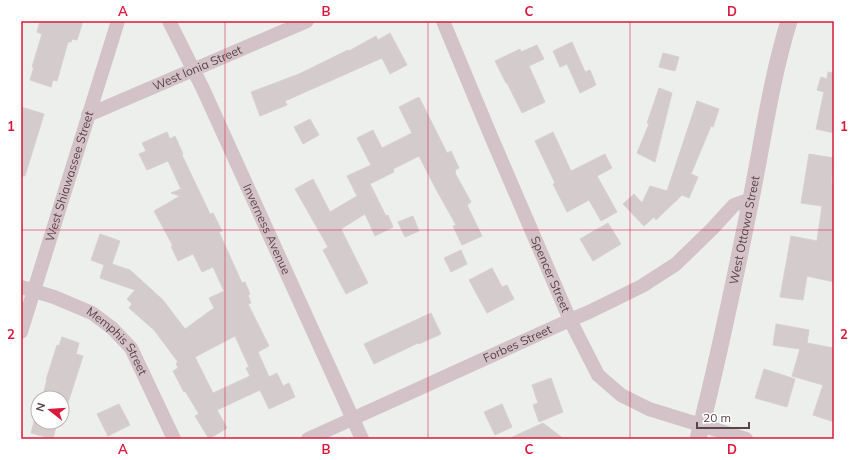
<svg xmlns="http://www.w3.org/2000/svg" width="855" height="460" font-family="Mulish,sans-serif">
<style>
.building{fill:#d4cbcc;stroke:#d8d0d0;fill-rule:evenodd}
.lines{fill:none;stroke-linecap:round;stroke-linejoin:round}
.minor{stroke:#d3c2c7;stroke-width:14}
.tertiary{stroke:#d3c2c7;stroke-width:17}
.grid{fill:none;stroke:#db193c;stroke-width:1;stroke-opacity:0.55}
.labels{text-anchor:middle;stroke-width:3;stroke-linejoin:round;paint-order:stroke}
.street-label{font-size:12px;fill:#59444a;stroke:#fff}
.neatline{fill:none;stroke:#db193c;stroke-width:1.5}
.grid-label{font-size:13px;text-anchor:middle;font-weight:bold;fill:#db193c}
</style>
<rect width="100%" height="100%" fill="#ecefec"/>
<g class="building">
<polygon points="40,21 83,21 77,40 72,39 71,42 68,42 57,81 53,80 51,87 30,80 34,67 32,67 42,34 37,32"/>
<polygon points="390,33 407,65 390,74 382,58 285,101 287,105 260,116 251,92 299,74 348,50 349,51 376,36 378,40"/>
<polygon points="572,42 585,72 590,70 596,85 580,93 567,64 560,67 553,51"/>
<polygon points="537,45 544,59 529,66 545,102 522,113 507,83 506,83 495,61 520,49 521,52"/>
<polygon points="663,53 679,57 675,71 659,67"/>
<polygon points="828,72 834,73 834,133 816,129 824,92 817,90 821,77 827,79"/>
<polygon points="659,88 672,93 655,162 637,153 649,124 647,123"/>
<polygon points="419,97 447,153 451,151 459,168 455,170 456,173 455,173 471,202 467,205 482,236 462,245 453,226 456,225 437,191 419,156 393,169 394,172 370,184 386,216 388,215 393,227 375,236 365,214 341,229 368,283 346,294 323,250 328,247 295,189 313,179 330,212 357,196 347,176 371,165 357,138 373,130 382,148 412,133 399,107"/>
<polygon points="697,101 719,109 713,127 711,126 691,174 698,177 689,198 682,195 656,220 654,217 644,226 623,204 634,194 642,203 650,186 667,191"/>
<polygon points="21,107 44,114 25,176 21,176"/>
<polygon points="310,119 319,135 303,144 294,127"/>
<path d="M167,132l3,7 5,-3 8,18 -1,1 28,59 3,-1 9,18 -3,1 23,51 3,-1 5,12 -2,1 3,8 -3,1 21,42 -11,6 11,25 8,-4 6,13 6,-3 6,14 -26,12 -9,-19 -43,20 10,18 -18,11 -14,-23 4,-2 -14,-23 -1,1 -11,-21 5,-3 -2,-5 2,-1 -24,-32 -25,-22 3,-4 -5,-5 8,-9 -35,-12 4,-13 -13,-5 9,-26 20,7 -8,23 18,6 33,30 22,29 29,-21 -5,-10 15,-7 -11,-24 -11,5 -9,-18 -15,7 -7,-15h2l-19,-35 26,-15 -9,-3 10,-4 -13,-28 -21,9 -8,-16 7,-3 -4,-8zM235,336l14,31 -3,1 4,8 -37,17 -18,-36z"/>
<polygon points="553,132 571,171 605,154 612,168 597,176 617,212 601,221 589,200 567,212 553,184 555,183 535,141"/>
<polygon points="809,154 834,158 831,183 834,183 834,282 807,276 803,300 780,297 791,236 817,241 822,206 801,203"/>
<polygon points="413,216 419,231 405,237 398,222"/>
<polygon points="608,223 621,244 593,261 580,239"/>
<polygon points="461,250 467,264 451,272 444,258"/>
<polygon points="492,268 502,287 507,285 514,299 487,313 469,280"/>
<polygon points="431,313 441,334 419,344 418,343 374,364 364,344"/>
<polygon points="776,324 809,330 807,343 834,348 834,422 813,415 823,385 792,376 800,349 773,345"/>
<polygon points="62,337 79,343 76,354 83,356 66,409 62,408 62,398 42,398 47,380 46,380 57,345 59,346"/>
<polygon points="764,369 795,379 787,407 755,398"/>
<polygon points="551,378 563,412 539,422 533,405 538,403 532,385"/>
<polygon points="119,404 130,425 108,436 97,414"/>
<polygon points="502,404 512,427 495,435 484,412"/>
<polygon points="38,414 38,422 57,422 53,439 31,433 35,418 37,418"/>
<polygon points="543,423 564,439 508,439"/>
</g>
<g class="lines">
<g class="minor">
<path id="s1" d="M169,21l34,68 159,350"/>
<path id="s2" d="M443,21l47,113 80,186 28,55 23,20 28,14 97,30"/>
<path id="s3" d="M88,115l219,-94"/>
<path id="s4" d="M21,287l33,10 38,16 20,15 19,20 43,91"/>
<path id="s5" d="M21,332l97,-311"/>
<path id="s6" d="M308,439l262,-119 19,-8 53,-26 34,-22 37,-36 21,-23 17,-6"/>
</g>
<path class="tertiary" id="s7" d="M698,439c20,-79 37,-160 53,-240 12,-59 20,-120 38,-178"/>
</g>
<path class="grid" d="M225,21v418M428,21v418M630,21v418M21,230h813"/>
<g class="labels">
<g class="street-label">
<text dy="4" stroke="none"><textPath href="#s3" startOffset="119">West Ionia Street</textPath></text>
<text dy="4" stroke="none"><textPath href="#s5" startOffset="163">West Shiawassee Street</textPath></text>
<text dy="4" stroke="none"><textPath href="#s1" startOffset="230">Inverness Avenue</textPath></text>
<text dy="4" stroke="none"><textPath href="#s7" startOffset="214">West Ottawa Street</textPath></text>
<text dy="4" stroke="none"><textPath href="#s2" startOffset="275">Spencer Street</textPath></text>
<text dy="4" stroke="none"><textPath href="#s6" startOffset="230">Forbes Street</textPath></text>
<text dy="4" stroke="none"><textPath href="#s4" startOffset="114">Memphis Street</textPath></text>
</g>
</g>
<rect width="855" height="460" fill="none" stroke="#ffffff" stroke-width="44"/>
<g transform="translate(50 410) rotate(287)"><circle r="19" fill="#ffffff" stroke="#bdb4b7"/>
<path d="M0-3L7 15L0 10L-7 15Z" fill="#db193c"/>
<text y="-6" font-size="11" font-weight="bold" text-anchor="middle" fill="#59444a">N</text>
</g>
<path d="M697 422v6h52v-6" fill="none" stroke="#59444a" stroke-width="2"/>
<text x="703" y="422" font-size="12" fill="#59444a" stroke="#ffffff" stroke-width="3" paint-order="stroke">20 m</text>
<rect x="22" y="22" width="811" height="416" class="neatline"/>
<g class="grid-label">
<text x="123" y="16">A</text>
<text x="326" y="16">B</text>
<text x="529" y="16">C</text>
<text x="732" y="16">D</text>
<text x="11" y="131">1</text>
<text x="844" y="131">1</text>
<text x="11" y="339">2</text>
<text x="844" y="339">2</text>
<text x="123" y="454">A</text>
<text x="326" y="454">B</text>
<text x="529" y="454">C</text>
<text x="732" y="454">D</text>
</g>
</svg>
